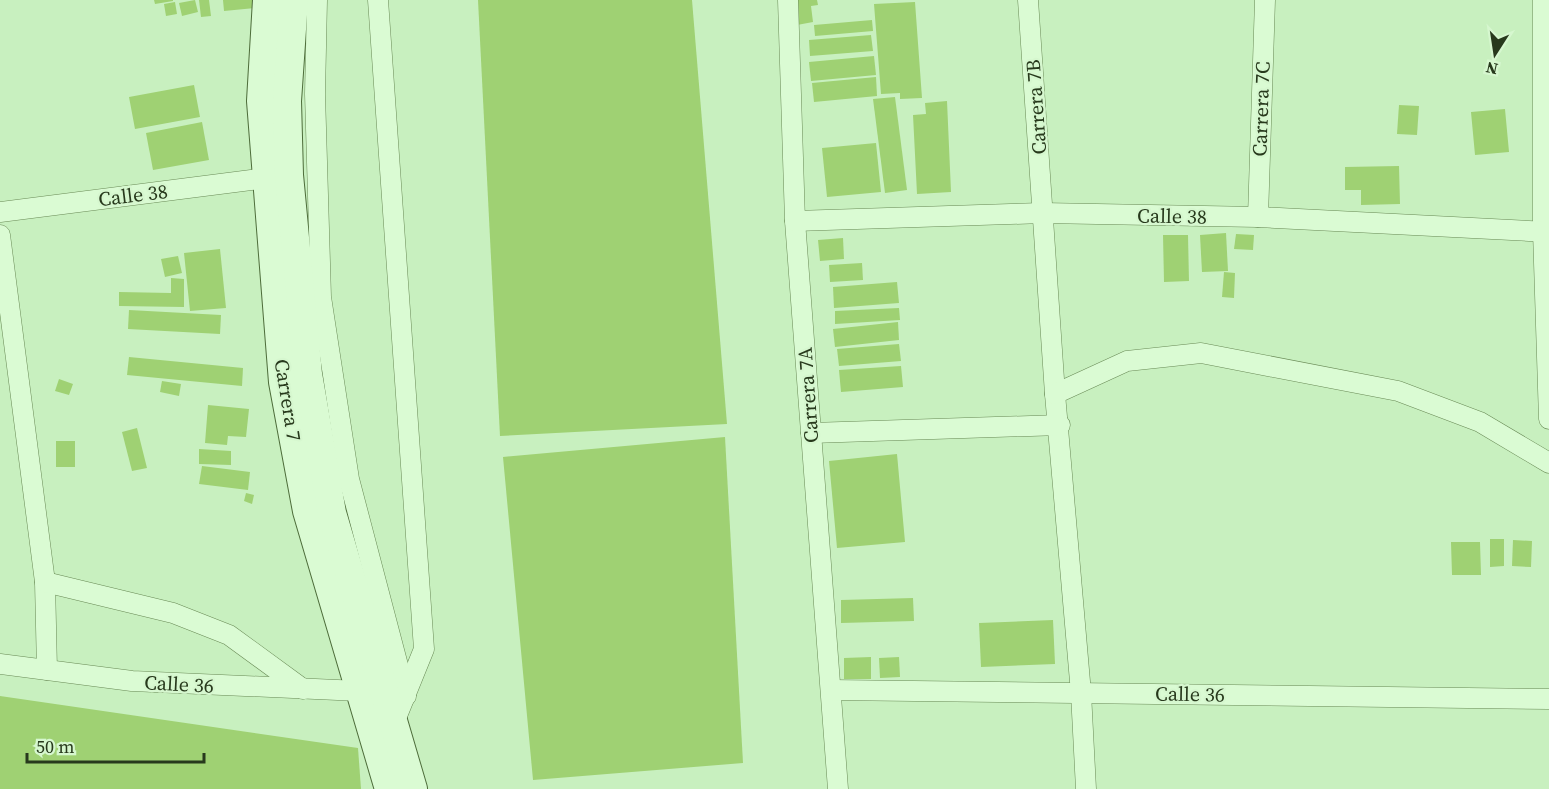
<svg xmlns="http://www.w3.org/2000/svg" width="1549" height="789" font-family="'Source Serif 4',serif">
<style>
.building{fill:#9fd173}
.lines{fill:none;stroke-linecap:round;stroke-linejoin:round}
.street-casing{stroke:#698a56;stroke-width:21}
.secondary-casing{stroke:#4d6c3a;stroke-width:30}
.street{stroke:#dafbd3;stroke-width:20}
.secondary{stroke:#dafbd3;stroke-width:28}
.labels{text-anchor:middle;stroke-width:4.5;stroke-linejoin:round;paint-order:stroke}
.street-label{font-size:20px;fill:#27391c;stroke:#d6f7cf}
</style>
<rect width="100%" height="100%" fill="#c8f0bf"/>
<g class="building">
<polygon points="154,0 173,0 173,1 155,4"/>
<polygon points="195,0 198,12 182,16 179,3"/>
<polygon points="199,0 209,0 211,16 201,17"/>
<polygon points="223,0 254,0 255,8 224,11"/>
<polygon points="478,0 692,0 727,424 500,436"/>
<polygon points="794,0 817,0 818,5 811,6 813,22 797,25"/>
<polygon points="175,2 177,14 166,16 164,4"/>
<polygon points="915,2 922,98 900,99 900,93 881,94 874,4"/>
<polygon points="872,20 873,31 815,36 814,25"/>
<polygon points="871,35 873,51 810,56 809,40"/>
<polygon points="874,56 876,75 811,81 809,62"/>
<polygon points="876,77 877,96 814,102 812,83"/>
<polygon points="194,85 200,117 135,129 129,97"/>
<polygon points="895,97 907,190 885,193 873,99"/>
<polygon points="947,101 951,192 917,194 913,115 926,114 925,103"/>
<polygon points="1399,105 1419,106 1417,135 1397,134"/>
<polygon points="1505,109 1509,152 1475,155 1471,112"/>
<polygon points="202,122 209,160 153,170 146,133"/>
<polygon points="876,143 881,192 827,197 822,148"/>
<polygon points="1399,166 1400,204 1361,205 1361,190 1345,190 1345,167"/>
<polygon points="1226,233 1228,271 1202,272 1200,235"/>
<polygon points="1236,234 1254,235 1253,250 1234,249"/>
<polygon points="1163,235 1188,235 1189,281 1164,282"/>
<polygon points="843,238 844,259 820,261 818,240"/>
<polygon points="220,249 226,308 190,311 184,253"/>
<polygon points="178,256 182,273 165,277 161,259"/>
<polygon points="862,263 863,280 830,282 829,265"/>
<polygon points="1224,272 1235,273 1234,298 1222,297"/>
<polygon points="171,278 184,279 184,307 119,306 119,292 171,293"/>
<polygon points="897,282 899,303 834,308 833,287"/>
<polygon points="899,308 900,320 835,324 835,311"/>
<polygon points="129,310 221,315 220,334 128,329"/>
<polygon points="898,322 899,340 835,347 833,329"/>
<polygon points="899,344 901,361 839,366 837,349"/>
<polygon points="129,357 243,368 242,386 127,375"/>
<polygon points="901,366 903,387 841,392 839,370"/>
<polygon points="59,379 73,384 69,395 55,391"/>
<polygon points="162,381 181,384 179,396 160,392"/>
<polygon points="208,405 249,409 246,437 228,436 227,445 205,443"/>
<polygon points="137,428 147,468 132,471 122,432"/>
<polygon points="725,437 743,763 533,780 503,457"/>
<rect x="56" y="441" width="19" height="26"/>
<polygon points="199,449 231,451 231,465 199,464"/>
<polygon points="897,454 905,542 837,548 829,461"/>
<polygon points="202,466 250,472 248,490 199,484"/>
<polygon points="246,493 254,495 252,504 244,501"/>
<polygon points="1490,539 1504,539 1504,566 1490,567"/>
<polygon points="1513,540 1532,541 1531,567 1512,566"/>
<polygon points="1451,542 1480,542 1481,575 1452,575"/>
<polygon points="913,598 914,621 841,623 841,600"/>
<polygon points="1053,620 1055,664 981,667 979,623"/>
<polygon points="871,657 871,679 844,679 844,658"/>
<polygon points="899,657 900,677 880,678 879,658"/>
<polygon points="0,696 358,748 361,789 0,789"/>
</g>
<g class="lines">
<defs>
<g id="street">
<polyline points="317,0 315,94 321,297 349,479 406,696"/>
<polyline points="378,0 424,649 394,723"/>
<polyline points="788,0 795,221 838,789"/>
<polyline points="1028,0 1055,394 1081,693 1086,789"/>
<polyline points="1543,0 1543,231 1549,419"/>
<polyline points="0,212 267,178"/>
<polyline points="1258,217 1265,0"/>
<polyline points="795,221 1043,213 1258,217 1549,232"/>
<polyline points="0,235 45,582 47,670"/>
<polyline points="1055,394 1127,361 1201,353 1398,391 1480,422 1549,463"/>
<polyline points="811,433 1060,425"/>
<polyline points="45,582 173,613 229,635 303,689"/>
<polyline points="0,664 132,681 360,691"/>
<polyline points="831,690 1549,699"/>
</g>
<g id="secondary">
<polyline points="267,0 261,101 283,382 307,511 389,789"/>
<polyline points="294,0 287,101 289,175 308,374 332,513 413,789"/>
</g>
</defs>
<use href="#street" class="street-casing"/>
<use href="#secondary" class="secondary-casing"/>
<use href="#street" class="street"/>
<use href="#secondary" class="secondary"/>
</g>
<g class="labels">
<g class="street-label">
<text transform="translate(1036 107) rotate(-94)" y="7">Carrera 7B</text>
<text transform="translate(1261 109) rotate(-88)" y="7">Carrera 7C</text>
<text transform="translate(133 195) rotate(-7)" y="7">Calle 38</text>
<text transform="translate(1172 216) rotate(1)" y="7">Calle 38</text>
<text transform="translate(808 395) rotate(-94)" y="7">Carrera 7A</text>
<text transform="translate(288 400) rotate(81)" y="7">Carrera 7</text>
<text transform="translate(179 684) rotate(3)" y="7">Calle 36</text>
<text transform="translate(1190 694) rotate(1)" y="7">Calle 36</text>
</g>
</g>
<g transform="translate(1495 54) rotate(192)" stroke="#d6f7cf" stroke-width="4.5" paint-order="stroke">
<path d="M0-4.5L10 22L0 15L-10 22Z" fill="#27391c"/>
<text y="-9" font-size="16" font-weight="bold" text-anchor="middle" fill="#27391c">N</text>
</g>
<path d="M27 753v9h177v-9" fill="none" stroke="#27391c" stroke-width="3"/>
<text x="36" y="753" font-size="18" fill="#27391c" stroke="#d6f7cf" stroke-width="4.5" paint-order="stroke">50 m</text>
</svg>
